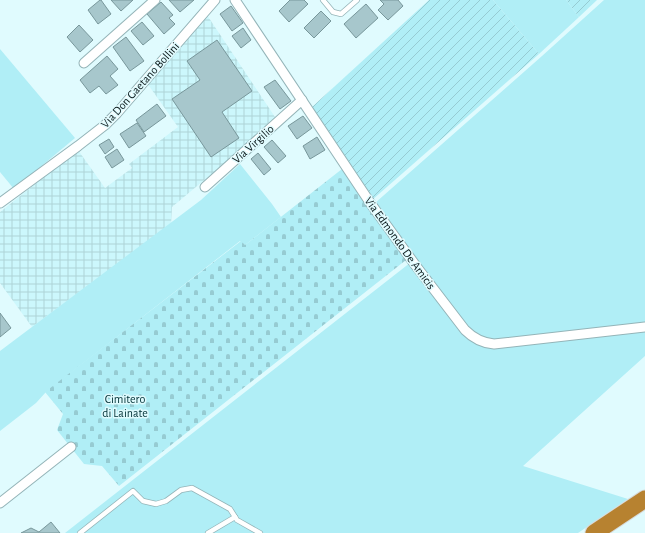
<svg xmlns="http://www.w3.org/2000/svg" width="645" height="533" font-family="'Alegreya Sans',sans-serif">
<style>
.industrial{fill:url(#industrial-grid)}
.green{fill:#b0eef6}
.cemetery{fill:url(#cemetery-stones)}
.garden{fill:url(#garden-furrows)}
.building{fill:#a7c7cc;stroke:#78979b}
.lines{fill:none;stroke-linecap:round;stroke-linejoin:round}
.service-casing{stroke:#94b4b8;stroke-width:6}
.minor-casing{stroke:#94b4b8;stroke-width:11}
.motorway-casing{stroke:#d8dada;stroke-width:19}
.service{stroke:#fff;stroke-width:4.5}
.minor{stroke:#fff;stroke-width:9}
.motorway{stroke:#b78230;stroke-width:17}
.labels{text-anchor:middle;stroke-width:3;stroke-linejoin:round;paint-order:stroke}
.street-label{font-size:12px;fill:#0b1719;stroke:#e0fbfe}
.park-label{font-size:12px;fill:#003136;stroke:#e0fbfe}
</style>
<defs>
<pattern id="industrial-grid" width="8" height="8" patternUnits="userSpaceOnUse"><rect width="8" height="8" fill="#ccf7fc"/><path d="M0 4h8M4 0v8" fill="none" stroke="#aed3d7"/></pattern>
<pattern id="cemetery-stones" width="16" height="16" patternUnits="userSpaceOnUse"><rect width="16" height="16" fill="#b0eef6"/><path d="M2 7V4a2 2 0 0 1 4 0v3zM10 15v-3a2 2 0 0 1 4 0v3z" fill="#96cbd2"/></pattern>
<pattern id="garden-furrows" width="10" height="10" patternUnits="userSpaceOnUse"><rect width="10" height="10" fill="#b0eef6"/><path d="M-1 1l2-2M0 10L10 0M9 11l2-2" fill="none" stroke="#96cbd2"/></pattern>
</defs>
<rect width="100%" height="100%" fill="#e0fbfe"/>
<polygon class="industrial" points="207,15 275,117 233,156 172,207 171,224 32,327 0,283 0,212 78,150 105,188 132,168 129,164 178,127 147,83"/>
<g class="green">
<polygon points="493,0 566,0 579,17 539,54"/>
<polygon points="604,0 645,0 645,356 523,466 628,499 578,533 65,533 415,259 375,203 542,56"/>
<polygon points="0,49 75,138 14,189 0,172"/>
<polygon points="240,164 272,204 281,217 245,245 240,241 46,392 36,403 0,431 0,351 201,200"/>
</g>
<polygon class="cemetery" points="342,169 406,260 119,486 102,466 84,464 57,430 63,414 45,392 241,241 245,245"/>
<g class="garden">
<polygon points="429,0 493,0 539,54 372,200 311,108"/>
<polygon points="566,0 597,0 579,17"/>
</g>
<g class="building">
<polygon points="100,0 101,0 111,14 98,24 88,10"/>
<polygon points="111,0 133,0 121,11"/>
<polygon points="169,0 194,0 180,12"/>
<polygon points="290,0 304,0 308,4 289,22 279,11"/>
<polygon points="380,0 398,0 403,6 388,20 378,10 384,4"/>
<polygon points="161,2 173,15 169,18 175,24 164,34 147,14"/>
<polygon points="366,4 378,18 356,38 344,24"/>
<polygon points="231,6 243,23 232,31 220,14"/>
<polygon points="321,11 331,21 314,38 304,28"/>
<polygon points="142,22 154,36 143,45 131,31"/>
<polygon points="79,25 93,40 80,52 67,37"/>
<polygon points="243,28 251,40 241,48 232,36"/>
<polygon points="126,37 144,61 130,71 113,47"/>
<polygon points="217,40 252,91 222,112 239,138 211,157 172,99 200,80 187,61"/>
<polygon points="107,56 118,69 110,76 118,85 106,94 99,86 90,93 80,80"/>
<polygon points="275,80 291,101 280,109 264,87"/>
<polygon points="157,104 166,116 144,132 136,120"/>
<polygon points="303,116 312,128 297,139 288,126"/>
<polygon points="137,123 146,136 129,148 120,134"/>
<polygon points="317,137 325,150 310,159 303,146"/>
<polygon points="109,139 114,147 105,154 99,145"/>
<polygon points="272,140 286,156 278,163 264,147"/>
<polygon points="117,149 124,160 112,168 105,157"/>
<polygon points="258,153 271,169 264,175 251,159"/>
<polygon points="0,313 11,328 0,337"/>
<polygon points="51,522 60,533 21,533 31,528 39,532"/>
</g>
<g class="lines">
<defs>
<g id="service">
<polyline points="323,0 333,12 341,14 357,0"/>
<polyline points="80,533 133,491 143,501 156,504 166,501 181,490 192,488 230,509 237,520 260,533"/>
<polyline points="208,533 235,517"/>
</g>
<g id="minor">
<path d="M235,0l136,204 45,62 49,64c8,8 17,13 29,14l151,-17"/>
<polyline points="84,63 155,0"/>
<polyline points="205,187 302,100"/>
<polyline points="0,203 78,146 105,125 117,113 215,0"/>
<polyline points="0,503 71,447"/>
</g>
<polyline id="motorway" points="594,533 645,499"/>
</defs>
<use href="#service" class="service-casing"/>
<use href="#minor" class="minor-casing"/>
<use href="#motorway" class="motorway-casing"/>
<use href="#service" class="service"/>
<use href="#minor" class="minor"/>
<use href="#motorway" class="motorway"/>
</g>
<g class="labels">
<g class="street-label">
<text transform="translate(140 85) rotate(-48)" y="4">Via Don Gaetano Bollini</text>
<text transform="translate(253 144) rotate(-42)" y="4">Via Virgilio</text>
<text transform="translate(400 243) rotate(54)" y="4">Via Edmondo De Amicis</text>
</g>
<g class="park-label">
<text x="125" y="403">Cimitero<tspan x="125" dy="14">di Lainate</tspan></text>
</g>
</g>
</svg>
